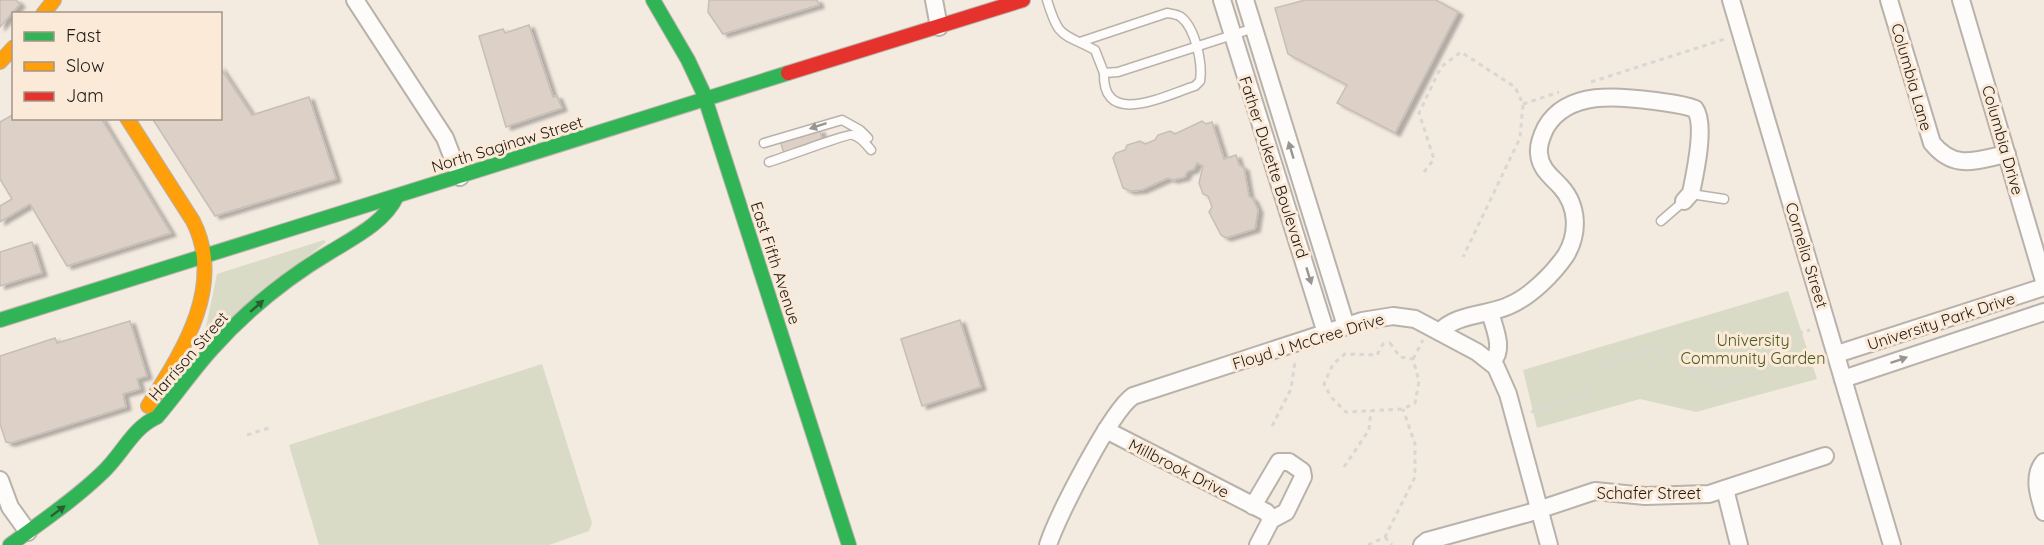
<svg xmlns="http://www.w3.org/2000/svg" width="2044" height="545" font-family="Quicksand,sans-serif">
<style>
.green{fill:#d9dbc7}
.building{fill:#dcd0c7;stroke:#c6bfb8;stroke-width:1.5;filter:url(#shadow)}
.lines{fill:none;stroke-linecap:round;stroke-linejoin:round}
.lane-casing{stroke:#b9b2ab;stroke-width:11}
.street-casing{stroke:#b9b2ab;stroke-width:20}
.fast-casing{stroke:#b9b2ab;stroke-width:16}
.slow-casing{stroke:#b9b2ab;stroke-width:16}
.jam-casing{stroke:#b9b2ab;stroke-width:16}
.path{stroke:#dad6d3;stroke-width:3;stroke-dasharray:4.5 4.5;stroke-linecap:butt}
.lane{stroke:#fdfcfa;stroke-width:8}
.street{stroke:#fdfcfa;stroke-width:16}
.fast{stroke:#30b455;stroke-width:14}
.slow{stroke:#ff9f0a;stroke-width:14}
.jam{stroke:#e5322d;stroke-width:14}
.oneway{fill:#999692}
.oneway2{fill:#275f31}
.labels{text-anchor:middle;stroke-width:6;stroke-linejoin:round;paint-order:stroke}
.street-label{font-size:16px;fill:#1f1913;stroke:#fbead8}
.park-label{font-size:16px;fill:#485a1e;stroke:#fbead8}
</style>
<defs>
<filter id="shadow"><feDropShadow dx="5" dy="3" stdDeviation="1.5" flood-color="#0004"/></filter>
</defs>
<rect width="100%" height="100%" fill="#f3eae0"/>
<g class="green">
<polygon points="324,240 326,242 203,341 217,274"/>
<polygon points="1788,291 1817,379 1696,412 1640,399 1537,428 1523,370"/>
<polygon points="542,364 592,523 589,531 549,545 319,545 289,445"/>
</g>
<g class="building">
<polygon points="0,0 16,0 20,4 0,27"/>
<polygon points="709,0 817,0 819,5 723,34 708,12"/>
<polygon points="1305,0 1436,0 1458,12 1395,133 1337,103 1347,85 1288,54 1275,8"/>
<polygon points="529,25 553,97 557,96 562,108 506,127 479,36 503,29 505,33"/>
<polygon points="220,67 252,115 309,97 336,179 215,216 152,118 220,118"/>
<polygon points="14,114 14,118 101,118 171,233 67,266 30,204 0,222 0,206 12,199 0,179 0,122"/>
<polygon points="1202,121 1206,124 1212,122 1224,159 1236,155 1239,165 1244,168 1249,196 1253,199 1258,210 1255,229 1226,238 1221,235 1209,212 1212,207 1208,196 1203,194 1199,183 1203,166 1197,163 1194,169 1187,172 1185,177 1173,180 1168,178 1142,190 1130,191 1123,188 1113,158 1116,153 1125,150 1127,145 1140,141 1145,144 1155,140 1158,135 1170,131 1175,134"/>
<polygon points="820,130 822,139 784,153 780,141"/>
<polygon points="32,242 42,273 0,286 0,252"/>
<polygon points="960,320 981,387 922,406 901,339"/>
<polygon points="130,321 147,376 137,379 140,389 123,394 126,407 11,443 6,442 0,424 0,356 55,338 57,343"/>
</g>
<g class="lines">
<defs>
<g id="lane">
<path d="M1047,0c12,39 14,32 48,50l9,23 14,-1 136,-44"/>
<path d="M1080,42l87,-29c5,1 10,1 14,4 14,11 22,46 19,64l-5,5c-29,9 -93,43 -91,-13"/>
<polyline points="764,143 842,120 860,130 868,138"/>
<path d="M769,162c11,-3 79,-29 84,-27 8,2 13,9 18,15"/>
<polyline points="1691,194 1724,199"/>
<polyline points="1661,221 1684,201"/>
</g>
<g id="street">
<polyline points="355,0 445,138 460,177"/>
<polyline points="934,0 939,27"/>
<polyline points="1222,0 1326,333"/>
<polyline points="1245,0 1346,326"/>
<polyline points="1731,0 1892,545"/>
<path d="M1889,0l43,143c23,28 44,17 75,11"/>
<polyline points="1961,0 2044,281"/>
<path d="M1490,312c4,16 15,37 2,50"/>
<path d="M1440,332c14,-18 49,-17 68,-26 22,-9 45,-32 58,-51 13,-22 12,-49 -5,-68 -10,-11 -21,-18 -22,-34 -1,-9 3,-18 7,-26 22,-37 73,-31 109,-26 13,2 28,3 40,8 11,15 0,65 -4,84l-7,8"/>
<polyline points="1837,354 2044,287"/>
<polyline points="1843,379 2044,312"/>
<polyline points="1106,430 1266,512 1272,519"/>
<path d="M2044,462c-12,14 -5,35 0,50"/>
<polyline points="0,480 10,507 28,532"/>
<polyline points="1725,489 1739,545"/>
<polyline points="1253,506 1279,462 1289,462 1302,471 1303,477 1286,512 1271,520 1258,545"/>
<path d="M1048,545c9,-28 63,-134 85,-149l229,-75 31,-5 22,3 62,33 19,15 12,27 41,151"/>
<polyline points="1422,545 1427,541 1529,513 1595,491 1645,496 1709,494 1825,456"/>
</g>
<g id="fast">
<polyline points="653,0 688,60 703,92 849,545"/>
<polyline points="0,320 788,73"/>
<path d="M10,545c31,-23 64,-45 92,-72 20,-18 30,-45 55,-56 19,-22 35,-46 55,-68 34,-38 76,-72 120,-98 23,-14 53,-29 65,-55"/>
</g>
<g id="slow">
<polyline points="43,14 54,0"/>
<polyline points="0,62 14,47"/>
<path d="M127,118l66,103c33,65 -11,131 -45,185"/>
</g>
<polyline id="jam" points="788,73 1023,0"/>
</defs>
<use href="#lane" class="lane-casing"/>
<use href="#street" class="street-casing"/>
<use href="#fast" class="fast-casing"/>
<use href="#slow" class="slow-casing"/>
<use href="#jam" class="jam-casing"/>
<g class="path">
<polyline points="1591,82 1728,38"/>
<polyline points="1523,104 1559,92"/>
<polyline points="1424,172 1434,159 1419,113 1441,67 1461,52 1515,87 1523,104 1520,138 1463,257"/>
<polygon points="1390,343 1400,357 1413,359 1419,381 1415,403 1403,409 1346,412 1331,397 1324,384 1333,364 1345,354 1377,355 1383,344"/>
<polyline points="1413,359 1423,340"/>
<polyline points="1531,412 1583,395 1598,366 1653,348 1722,386 1763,372 1782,337 1810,330"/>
<polyline points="1272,426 1291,389 1295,362"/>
<polyline points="247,435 269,428 269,431"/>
<polyline points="1344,467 1369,430 1371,411"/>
<polyline points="1385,537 1392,545"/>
<polyline points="1368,545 1385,537 1415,477 1415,444 1403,409"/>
</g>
<use href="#lane" class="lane"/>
<use href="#street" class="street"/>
<use href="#fast" class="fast"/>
<use href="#slow" class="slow"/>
<use href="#jam" class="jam"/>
</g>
<defs><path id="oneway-solid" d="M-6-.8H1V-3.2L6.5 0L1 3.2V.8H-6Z" transform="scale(1.5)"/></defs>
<g class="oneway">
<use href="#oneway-solid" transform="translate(818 126) rotate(162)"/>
<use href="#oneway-solid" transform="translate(1291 150) rotate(-107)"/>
<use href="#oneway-solid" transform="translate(1309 276) rotate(73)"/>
<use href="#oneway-solid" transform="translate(1899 360) rotate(-19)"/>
</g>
<g class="oneway2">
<use href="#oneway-solid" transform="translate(257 306) rotate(-41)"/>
<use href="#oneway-solid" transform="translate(58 511) rotate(-37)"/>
</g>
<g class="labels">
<g class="street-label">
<text transform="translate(1912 77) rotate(74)" y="6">Columbia Lane</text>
<text transform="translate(2003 140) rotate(74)" y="6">Columbia Drive</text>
<text transform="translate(507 144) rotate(-17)" y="6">North Saginaw Street</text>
<text transform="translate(1274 167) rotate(72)" y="6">Father Dukette Boulevard</text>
<text transform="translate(1807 255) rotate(73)" y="6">Cornelia Street</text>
<text transform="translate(776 263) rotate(72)" y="6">East Fifth Avenue</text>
<text transform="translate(1941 321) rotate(-18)" y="6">University Park Drive</text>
<text transform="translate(1308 341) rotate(-17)" y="6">Floyd J McCree Drive</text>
<text transform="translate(188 356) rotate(-49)" y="6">Harrison Street</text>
<text transform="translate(1179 468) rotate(27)" y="6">Millbrook Drive</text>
<text x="1649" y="499">Schafer Street</text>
</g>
<g class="park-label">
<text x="1753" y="346">University<tspan x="1753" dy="18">Community Garden</tspan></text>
</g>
</g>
<rect x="12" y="12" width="210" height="108" fill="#fbead8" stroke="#a39689" stroke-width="1.5"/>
<rect x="24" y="32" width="30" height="9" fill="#30b455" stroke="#a39689" stroke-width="1.5"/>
<text x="66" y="42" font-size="18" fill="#1f1913">Fast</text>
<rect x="24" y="62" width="30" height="9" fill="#ff9f0a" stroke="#a39689" stroke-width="1.5"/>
<text x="66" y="72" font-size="18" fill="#1f1913">Slow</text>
<rect x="24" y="92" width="30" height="9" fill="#e5322d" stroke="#a39689" stroke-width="1.5"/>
<text x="66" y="102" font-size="18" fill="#1f1913">Jam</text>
</svg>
